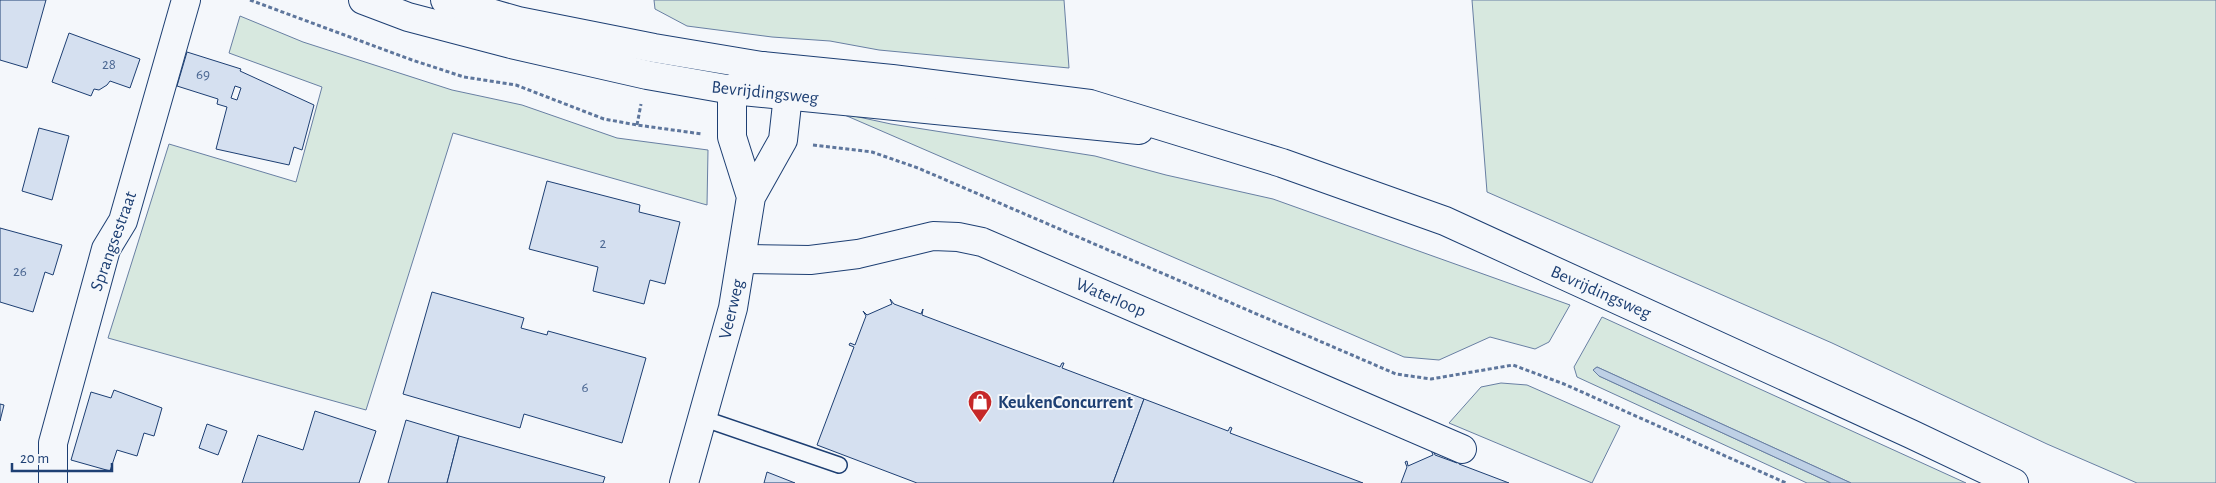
<svg xmlns="http://www.w3.org/2000/svg" width="2216" height="483" font-family="'Alegreya Sans',sans-serif">
<style>
.green{fill:#d7e8df;stroke:#687fa3}
.water{fill:#bed0e5;stroke:#687fa3}
.building{fill:#d5e0f0;stroke:#1d3f73;fill-rule:evenodd}
.lines{fill:none;stroke-linecap:round;stroke-linejoin:round}
.lane-casing{stroke:#1d3f73;stroke-width:18}
.street-casing{stroke:#1d3f73;stroke-width:30}
.secondary-casing{stroke:#1d3f73;stroke-width:30}
.path{stroke:#5e769c;stroke-width:3;stroke-dasharray:4 2.5;stroke-linecap:butt}
.lane{stroke:#f4f7fb;stroke-width:15}
.street{stroke:#f4f7fb;stroke-width:28}
.secondary{stroke:#f4f7fb;stroke-width:28}
.labels{text-anchor:middle;stroke-width:4;stroke-linejoin:round;paint-order:stroke}
.number-label{font-size:15px;fill:#4b6792}
.street-label{font-size:18px;fill:#1d3f73;stroke:#f4f7fb}
.poi-label{font-size:18px;font-weight:bold;fill:#1d3f73;stroke:#f4f7fb;text-anchor:start}
</style>
<rect width="100%" height="100%" fill="#f4f7fb"/>
<g class="green">
<polygon points="654,0 1064,0 1069,68 879,50 830,41 772,37 687,26 655,9"/>
<polygon points="1472,0 2216,0 2216,483 2137,483 2047,444 1832,343 1487,192"/>
<polygon points="240,16 303,42 452,90 522,105 617,138 708,150 707,205 453,133 366,410 108,338 169,144 296,182 322,87 229,53"/>
<polygon points="840,113 891,124 1095,156 1166,175 1273,199 1570,305 1549,342 1535,349 1490,337 1439,360 1404,357"/>
<polygon points="1602,317 1966,483 1851,483 1597,367 1593,370 1599,376 1831,483 1807,483 1577,377 1574,367"/>
<polygon points="1501,383 1527,385 1620,426 1592,483 1449,423 1481,387"/>
</g>
<polygon class="water" points="1597,367 1851,483 1831,483 1599,376 1593,370"/>
<g class="building">
<polygon points="0,0 46,0 27,68 0,60"/>
<polygon points="69,33 140,59 130,88 110,81 107,85 99,90 94,89 91,96 52,82"/>
<path d="M187,52l54,17 -1,2 74,34 -12,45 -8,-3 -5,18 -73,-16 11,-42 -10,-3 1,-5 -41,-13zM235,86l6,2 -4,12 -6,-2z"/>
<polygon points="39,128 69,136 52,200 22,191"/>
<polygon points="547,181 640,205 639,212 680,222 665,284 650,280 644,304 593,291 598,267 529,249"/>
<polygon points="0,228 62,245 53,275 45,272 33,312 0,302"/>
<polygon points="432,292 524,318 521,328 547,335 548,331 646,358 622,443 524,414 520,428 403,394"/>
<polygon points="890,299 894,304 921,314 923,309 922,315 1060,367 1062,363 1064,363 1062,368 1144,399 1113,483 917,483 817,445 854,347 849,345 850,343 855,345 866,316 863,311 867,315 892,304"/>
<polygon points="114,390 162,408 154,436 144,433 137,456 117,450 110,471 71,460 91,392 111,398"/>
<polygon points="1144,399 1228,431 1230,427 1232,428 1230,433 1363,483 1113,483"/>
<polygon points="0,404 4,405 0,421"/>
<polygon points="315,411 376,431 359,483 242,483 258,435 303,450"/>
<polygon points="406,420 459,436 447,483 388,483"/>
<polygon points="207,424 227,431 218,455 199,448"/>
<polygon points="459,436 605,477 603,483 447,483"/>
<polygon points="1431,450 1433,450 1435,455 1457,463 1460,459 1459,464 1509,483 1401,483 1407,467 1405,462 1407,461 1408,466 1433,455"/>
<polygon points="767,472 795,483 764,483"/>
</g>
<g class="lines">
<defs>
<polyline id="lane" points="702,418 839,465"/>
<g id="street">
<polyline points="742,259 810,260 858,254 933,236 958,237 982,242 1462,449"/>
<polyline points="53,483 53,443 106,249 123,221 186,0"/>
<polyline points="684,483 733,308 751,197 783,140 788,95 762,66 732,90 732,137 751,197"/>
</g>
<g id="secondary">
<polyline points="363,0 408,17 511,44 647,75 732,90 1139,130"/>
<polyline points="445,0 518,21 654,48 762,66 892,79 1090,104 1282,163 1445,221 1911,434 2014,483"/>
</g>
</defs>
<use href="#lane" class="lane-casing"/>
<use href="#street" class="street-casing"/>
<use href="#secondary" class="secondary-casing"/>
<g class="path">
<polyline points="250,0 412,60 464,77 516,85 604,119 637,125 702,134"/>
<polyline points="637,125 641,104"/>
<polyline points="813,145 872,152 918,168 1396,374 1431,379 1513,365 1564,384 1786,483"/>
</g>
<use href="#lane" class="lane"/>
<use href="#street" class="street"/>
<use href="#secondary" class="secondary"/>
</g>
<defs>
<symbol id="shop-pin" viewBox="-11 -11 22 30"><path d="M0 17L-7.5 6A9.5 9.5 0 1 1 7.5 6Z" fill="#c62828" stroke="#f4f7fb"/><path d="M-5-2.5h2.3a2.7 3.5 0 0 1 5.4 0H5L5.5 6h-11ZM-1.5-2.5h3a1.5 2.3 0 0 0-3 0Z" fill="#fff"/></symbol>
</defs>
<g fill-rule="evenodd">
<use href="#shop-pin" x="966" y="388" width="28" height="38"/>
</g>
<g class="labels">
<g class="number-label">
<text x="109" y="69">28</text>
<text x="203" y="79">69</text>
<text x="603" y="248">2</text>
<text x="20" y="276">26</text>
<text x="585" y="392">6</text>
</g>
<g class="street-label">
<text transform="translate(765 92) rotate(6)" y="6">Bevrijdingsweg</text>
<text transform="translate(113 241) rotate(-70)" y="6">Sprangsestraat</text>
<text transform="translate(1601 292) rotate(24)" y="6">Bevrijdingsweg</text>
<text transform="translate(1111 297) rotate(23)" y="6">Waterloop</text>
<text transform="translate(731 309) rotate(-77)" y="6">Veerweg</text>
</g>
<g class="poi-label">
<text x="998" y="408">KeukenConcurrent</text>
</g>
</g>
<path d="M12 463v8h100v-8" fill="none" stroke="#1d3f73" stroke-width="2.5"/>
<text x="20" y="463" font-size="15" fill="#1d3f73" stroke="#f4f7fb" stroke-width="4" paint-order="stroke">20 m</text>
</svg>
